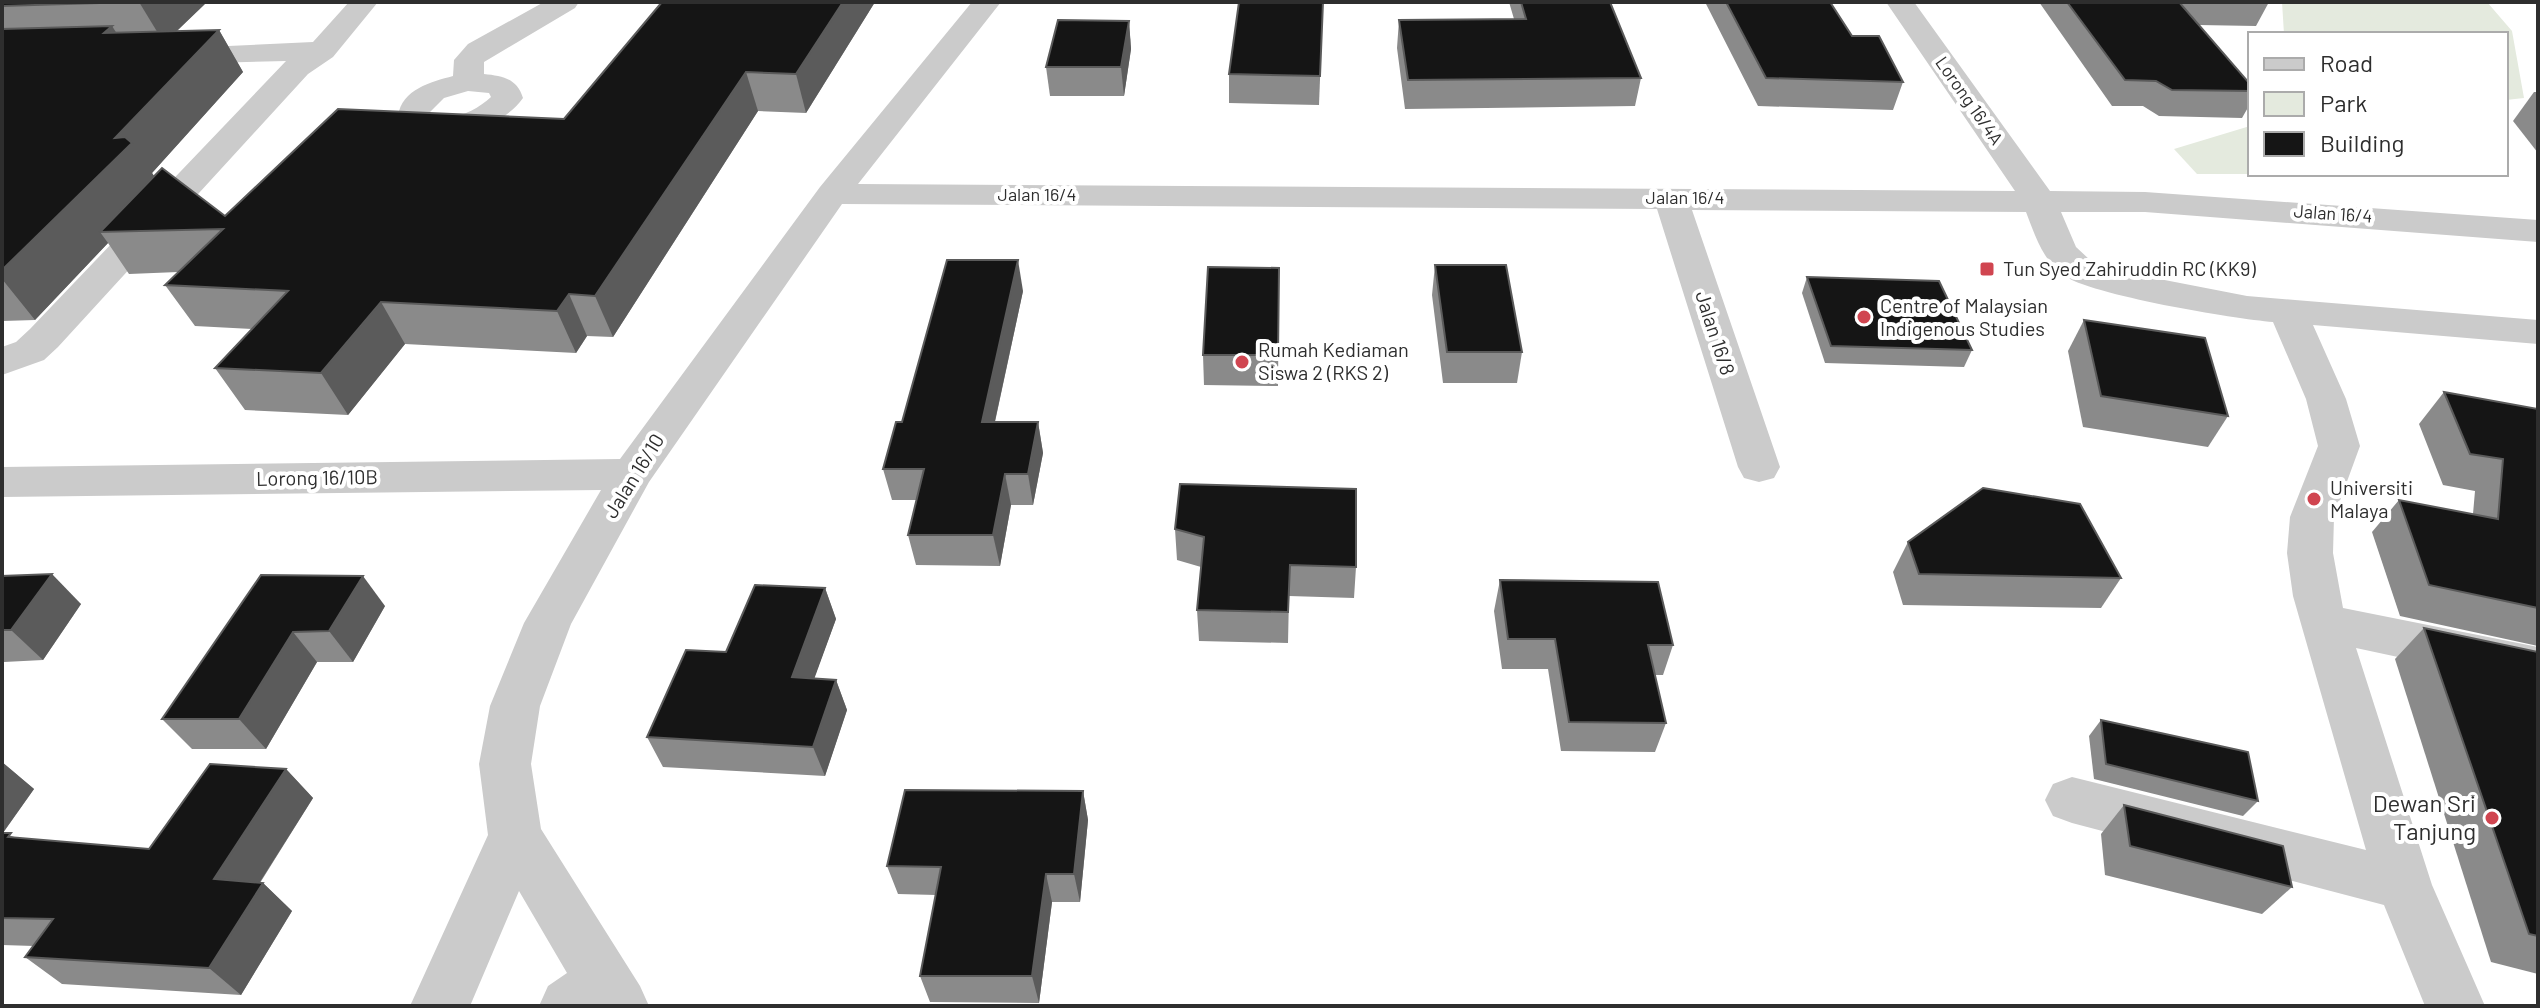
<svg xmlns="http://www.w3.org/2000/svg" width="2540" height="1008" font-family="Barlow,sans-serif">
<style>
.green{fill:#e4eade}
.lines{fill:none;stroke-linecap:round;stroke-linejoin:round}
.minor{fill:#cbcbcb;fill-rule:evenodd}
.wall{fill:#8a8a8a}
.shaded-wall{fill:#5b5b5b}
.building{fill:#151515;stroke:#5b5b5b;stroke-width:2}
.poi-dot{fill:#d04550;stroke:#fff;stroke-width:3}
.labels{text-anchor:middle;stroke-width:8;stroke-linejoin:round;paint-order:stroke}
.far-street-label{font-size:18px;fill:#2e2e2e;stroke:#fff}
.poi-label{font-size:20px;fill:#2e2e2e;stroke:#fff;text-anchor:start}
.street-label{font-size:20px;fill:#2e2e2e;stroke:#fff}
.near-poi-label{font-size:24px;fill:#2e2e2e;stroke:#fff;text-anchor:end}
</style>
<rect width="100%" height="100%" fill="#fff"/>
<g class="green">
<polygon points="2282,2 2487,2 2512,31 2524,98 2506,100 2506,34 2284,34"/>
<polygon points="2250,126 2250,174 2197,174 2174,149"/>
</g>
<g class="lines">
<g class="minor">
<polygon points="349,2 378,2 333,57 308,74 58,347 44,360 2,375 2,347 16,342 30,329 286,61 173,64 162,61 158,55 162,49 313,42"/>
<path d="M544,2h35l-4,6 -91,54v12c18,2 33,4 39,24 -23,33 -98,58 -125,18 4,-27 33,-34 55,-40l1,-16 14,-16zM468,91l21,2 2,4c-15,14 -41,27 -61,15l14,-14z"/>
<path d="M972,2h29l-143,182 1157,7 -129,-189h28l136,189 95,1 393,28v22l-393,-30h-84l15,35 14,13 23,10 134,26 291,24v24l-225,-19 33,74 14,47 -26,71 -1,36 10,55 195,39v40l-182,-39 76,237 53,121h-60l-41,-101 -312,-82 -19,-7 -8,-16 8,-16 19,-7 294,73 -73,-254 -6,-43 3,-36 28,-71 -12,-47 -33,-77c-38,-3 -183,-27 -210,-47 -21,-16 -28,-40 -37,-63l-334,-2 88,257 -6,11 -15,4 -15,-4 -6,-11 -81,-258 -815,-5 -193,278 -78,142 -31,82 -9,58 10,65 99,157 9,20h-110l9,-20 19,-13 -48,-82 -49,115h-60l78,-171 -9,-71 11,-58 34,-83 77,-133 -599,7v-30l618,-8 200,-272z"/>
</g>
</g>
<g class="wall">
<polygon points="2,2 207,2 177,31 219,30 243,72 152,173 154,176 225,216 564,119 662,2 875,2 806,113 758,111 613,337 587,336 576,353 405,344 348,415 245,410 215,368 252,329 195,326 165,285 178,272 129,274 108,243 35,320 2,321"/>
<polygon points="1323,2 1319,105 1229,103 1229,74"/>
<polygon points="1509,2 1610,2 1641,78 1635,106 1405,109 1397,48 1399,20 1514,19"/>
<polygon points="1705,2 1830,2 1852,36 1903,82 1893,110 1758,106"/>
<polygon points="2039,2 2269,2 2256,26 2199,25 2250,84 2250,104 2242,118 2159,116 2143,106 2112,106"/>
<polygon points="1129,21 1131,49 1124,96 1050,96 1046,67"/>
<polygon points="2534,92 2538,92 2538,153 2513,121"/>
<polygon points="1435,265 1522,352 1517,383 1443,383 1432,295"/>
<polygon points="1279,268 1278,386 1204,385 1203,355"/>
<polygon points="1807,277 1972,350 1964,367 1825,363 1802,293"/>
<polygon points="1023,291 995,422 1038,422 1043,453 1033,505 1011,505 1000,566 916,565 908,535 917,500 892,500 883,469 902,422"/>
<polygon points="2084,320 2228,416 2208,447 2083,427 2068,351"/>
<polygon points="2444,392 2538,409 2538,646 2400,616 2372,532 2399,500 2473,514 2475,491 2443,485 2419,424"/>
<polygon points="1175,529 1356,567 1354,598 1289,596 1288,643 1199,641 1197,610 1201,567 1177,560"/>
<polygon points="1908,542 2121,578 2101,608 1903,605 1893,572"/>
<polygon points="261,575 385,606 353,662 317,662 266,749 192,749 162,719"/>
<polygon points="2,576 81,604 43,660 4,662 2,665"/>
<polygon points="1500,580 1673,645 1663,675 1655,675 1666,723 1655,752 1561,751 1548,669 1502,669 1494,611"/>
<polygon points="825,588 836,619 814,678 836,680 847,710 825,776 663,767 647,737 726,652"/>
<polygon points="2424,628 2538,652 2538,974 2491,962 2395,659"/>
<polygon points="2101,720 2258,801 2243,816 2094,779 2089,736"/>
<polygon points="2,762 34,789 3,833 17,838 149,849 286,769 313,798 260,883 263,883 292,911 241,995 62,984 25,957 34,946 2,945"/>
<polygon points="1083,791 1088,820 1080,902 1052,902 1039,1003 930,1002 920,976 936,895 898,894 887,866"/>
<polygon points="2124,805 2292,887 2262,914 2105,875 2101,834"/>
</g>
<g class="shaded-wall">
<polygon points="139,2 207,2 164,43"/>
<polygon points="843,2 875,2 806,113 796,74"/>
<polygon points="1129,21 1131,49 1124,96 1121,67"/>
<polygon points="112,26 139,68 104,33"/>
<polygon points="219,30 243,72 152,173 162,187 100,232 108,243 35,320 2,279 2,270 115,138"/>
<polygon points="746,72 758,111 613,337 595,296"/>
<polygon points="1018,260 1023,291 988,453 982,422"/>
<polygon points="569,294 587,336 576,353 557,311"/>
<polygon points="381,302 405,344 348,415 321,373"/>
<polygon points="1038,422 1043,453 1033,505 1028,474"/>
<polygon points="1005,474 1011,505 1000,566 993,535"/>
<polygon points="52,574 81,604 43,660 11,630"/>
<polygon points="363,576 385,606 353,662 329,631"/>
<polygon points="825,588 836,619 804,707 792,677"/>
<polygon points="293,632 317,662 266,749 239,719"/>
<polygon points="836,680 847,710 825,776 813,747"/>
<polygon points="2,762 34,789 2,834"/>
<polygon points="286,769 313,798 244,907 214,879"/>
<polygon points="1083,791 1088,820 1080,902 1074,874"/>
<polygon points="1046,874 1052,902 1039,1003 1032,976"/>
<polygon points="263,883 292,911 241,995 209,968"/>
</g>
<g class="building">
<polygon points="2,2 133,2 2,6"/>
<polygon points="662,2 843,2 796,74 746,72 595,296 569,294 557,311 381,302 321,373 215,368 288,291 165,285 223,229 100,232 162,168 225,216 338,109 564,119"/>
<polygon points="1239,2 1323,2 1320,76 1229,74"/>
<polygon points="1521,2 1610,2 1641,78 1408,80 1399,20 1526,19"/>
<polygon points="1726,2 1830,2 1852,36 1879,36 1903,82 1766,78"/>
<polygon points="2067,2 2179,2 2250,84 2250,91 2172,90 2156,81 2125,80"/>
<polygon points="1058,20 1129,21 1121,67 1046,67"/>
<polygon points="112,26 104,33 219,30 115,138 125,137 132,143 2,270 2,29"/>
<polygon points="947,260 1018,260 982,422 1038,422 1028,474 1005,474 993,535 908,535 924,469 883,469 896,422 902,422"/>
<polygon points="1435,265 1506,265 1522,352 1447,352"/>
<polygon points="1208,267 1279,268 1278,355 1203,355"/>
<polygon points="1807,277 1939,281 1972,350 1831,346"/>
<polygon points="2084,320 2205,338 2228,416 2101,396"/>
<polygon points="2444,392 2538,409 2538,608 2429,585 2399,500 2498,519 2503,459 2470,454"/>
<polygon points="1180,484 1356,489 1356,567 1290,565 1288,612 1197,610 1204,537 1175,529"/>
<polygon points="1983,488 2080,504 2121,578 1919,574 1908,542"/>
<polygon points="52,574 11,630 2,630 2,576"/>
<polygon points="261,575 363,576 329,631 293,632 239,719 162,719"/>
<polygon points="1500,580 1658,582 1673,645 1648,645 1666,723 1569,722 1555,639 1508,639"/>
<polygon points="755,585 825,588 792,677 836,680 813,747 647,737 686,650 726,652"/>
<polygon points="2424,628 2538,652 2538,936 2529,934"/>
<polygon points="2101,720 2248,752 2258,801 2106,764"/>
<polygon points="210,764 286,769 214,879 263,883 209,968 25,957 53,919 2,918 2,833 11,833 8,837 149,849"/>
<polygon points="905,790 1083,791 1074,874 1046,874 1032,976 920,976 941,867 887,866"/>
<polygon points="2124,805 2283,846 2292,887 2130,846"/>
</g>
<g class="poi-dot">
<rect x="1979" y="261" width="16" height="16" rx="4"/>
<circle cx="1864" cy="317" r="8"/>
<circle cx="1242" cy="362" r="8"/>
<circle cx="2314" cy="499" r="8"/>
<circle cx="2492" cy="818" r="8"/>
</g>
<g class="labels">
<g class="far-street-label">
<text transform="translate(1969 101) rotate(55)" y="6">Lorong 16/4A</text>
<text x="1037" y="201">Jalan 16/4</text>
<text x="1685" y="204">Jalan 16/4</text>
<text transform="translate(2333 214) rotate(4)" y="6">Jalan 16/4</text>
</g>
<g class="poi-label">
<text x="2003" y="276">Tun Syed Zahiruddin RC (KK9)</text>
<text x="1880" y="313">Centre of Malaysian<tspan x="1880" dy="23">Indigenous Studies</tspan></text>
<text x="1258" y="357">Rumah Kediaman<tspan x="1258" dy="23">Siswa 2 (RKS 2)</tspan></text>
<text x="2330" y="495">Universiti<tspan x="2330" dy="23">Malaya</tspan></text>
</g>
<g class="street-label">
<text transform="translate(1715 333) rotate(72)" y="7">Jalan 16/8</text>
<text transform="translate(634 476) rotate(-58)" y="7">Jalan 16/10</text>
<text transform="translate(317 478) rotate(-1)" y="7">Lorong 16/10B</text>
</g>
<g class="near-poi-label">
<text x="2476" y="812">Dewan Sri<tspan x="2476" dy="28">Tanjung</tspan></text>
</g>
</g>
<rect width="2540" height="1008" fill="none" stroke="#2e2e2e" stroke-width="8"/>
<rect x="2248" y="32" width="260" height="144" fill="#ffffff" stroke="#ababab" stroke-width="2"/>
<rect x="2264" y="58" width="40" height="12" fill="#cbcbcb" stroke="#ababab" stroke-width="2"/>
<text x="2320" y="72" font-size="24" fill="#2e2e2e">Road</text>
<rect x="2264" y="92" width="40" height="24" fill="#e4eade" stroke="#ababab" stroke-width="2"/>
<text x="2320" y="112" font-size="24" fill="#2e2e2e">Park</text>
<rect x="2264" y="132" width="40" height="24" fill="#151515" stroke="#ababab" stroke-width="2"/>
<text x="2320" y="152" font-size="24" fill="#2e2e2e">Building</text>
</svg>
